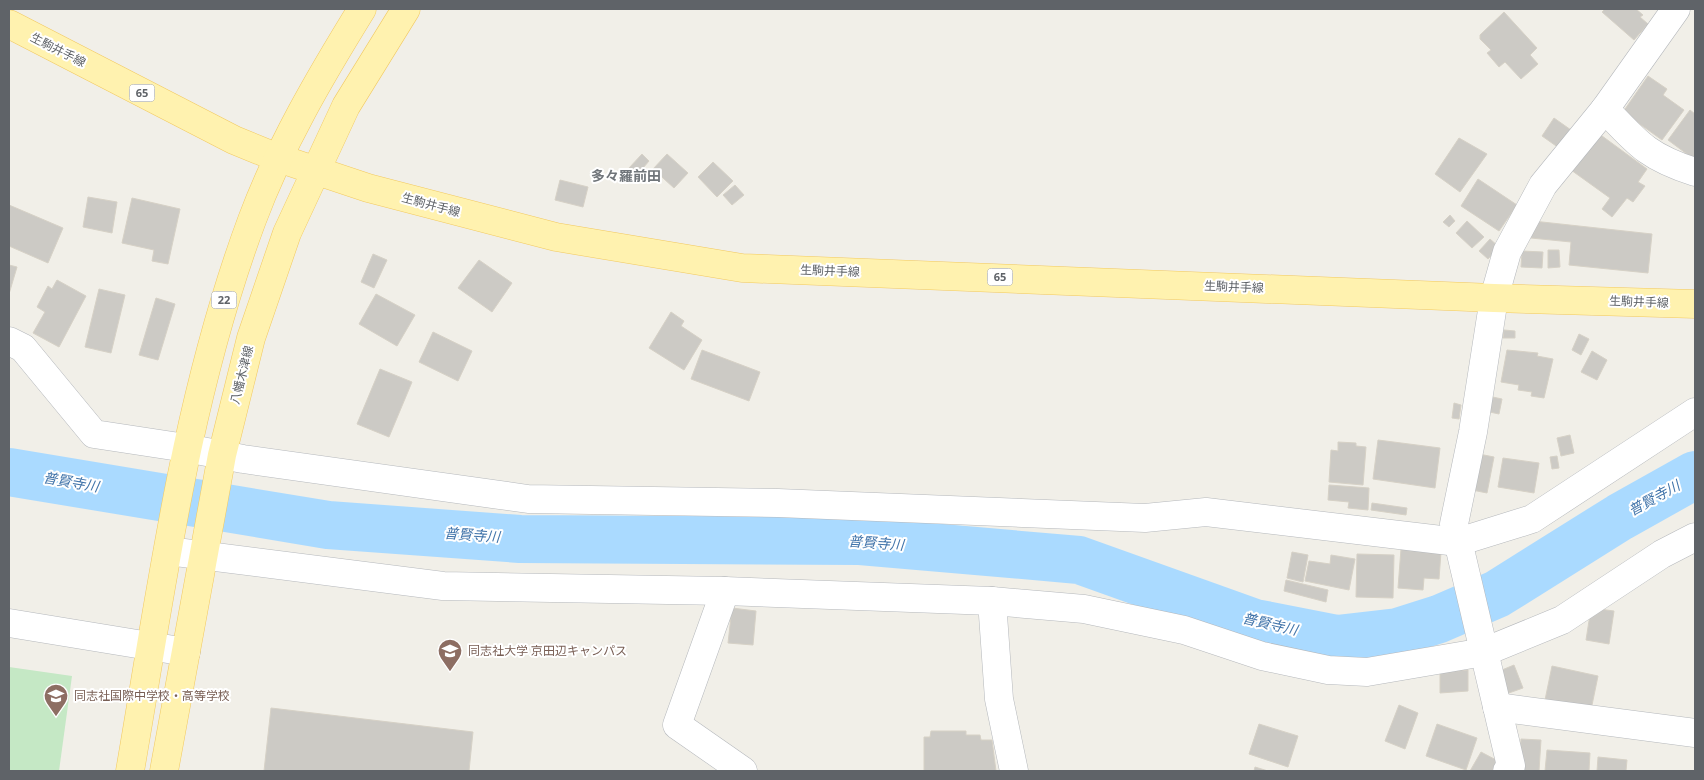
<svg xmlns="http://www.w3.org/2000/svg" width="1704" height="780" font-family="'Noto Sans','Noto Sans JP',sans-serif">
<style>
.green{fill:#c5e8c5}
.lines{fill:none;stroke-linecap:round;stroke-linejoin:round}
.river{stroke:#aadaff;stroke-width:48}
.building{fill:#cccac5;stroke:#d6d1c6}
.minor-casing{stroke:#b5b8bc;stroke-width:29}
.major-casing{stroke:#f2c960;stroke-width:29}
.minor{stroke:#fff;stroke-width:28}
.major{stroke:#fff2af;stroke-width:28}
.labels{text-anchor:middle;stroke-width:4;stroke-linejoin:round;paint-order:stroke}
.shield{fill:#fff;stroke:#8f9295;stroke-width:1}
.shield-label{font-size:11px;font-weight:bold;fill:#5f6368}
.street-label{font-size:12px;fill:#5f6368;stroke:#fff}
.education-label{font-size:12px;fill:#785e54;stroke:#fff;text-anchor:start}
.neighbourhood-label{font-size:14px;font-weight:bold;fill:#70757a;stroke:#fff}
.water-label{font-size:14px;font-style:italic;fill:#4174aa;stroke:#fff}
</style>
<rect width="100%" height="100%" fill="#f1efe8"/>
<polygon class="green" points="9,667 72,676 59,771 9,771"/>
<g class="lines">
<polyline class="river" points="9,472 328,525 520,539 860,541 1079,560 1255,623 1337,639 1398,632 1439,619 1497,594 1620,517 1695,475"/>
</g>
<g class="building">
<polygon points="1605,9 1636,9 1643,15 1640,17 1648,24 1634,40 1602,12"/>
<polygon points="1504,12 1537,48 1530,55 1538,64 1521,79 1505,62 1499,67 1487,53 1491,50 1480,39 1480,35"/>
<polygon points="1648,76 1667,89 1663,95 1684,110 1662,140 1623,112"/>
<polygon points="1690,110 1695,114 1695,160 1668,140"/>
<polygon points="1554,118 1571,130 1559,148 1542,136"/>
<polygon points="1598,133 1647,169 1638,182 1645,186 1633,202 1627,198 1612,217 1602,209 1610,198 1571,170"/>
<polygon points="1459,138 1487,154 1460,192 1435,174"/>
<polygon points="642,154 649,161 637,175 629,168"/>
<polygon points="667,154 688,173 674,188 653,169"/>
<polygon points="713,162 733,181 717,197 698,177"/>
<polygon points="1478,179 1517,205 1499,231 1461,206"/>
<polygon points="560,180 588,187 583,207 555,200"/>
<polygon points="735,185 744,195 732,205 723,195"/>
<polygon points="88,197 117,202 112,233 83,227"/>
<polygon points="132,198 180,209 168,264 152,261 154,250 122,243"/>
<polygon points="9,205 63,228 48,263 9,246"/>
<polygon points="1450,215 1455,221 1449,227 1443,222"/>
<polygon points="1467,221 1484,237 1472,248 1456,233"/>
<polygon points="1533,221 1652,234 1648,273 1569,265 1571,242 1531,238"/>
<polygon points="1490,239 1499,247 1488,259 1479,251"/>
<polygon points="1548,250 1559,250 1560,267 1548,268"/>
<polygon points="1522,251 1543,252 1542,268 1521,267"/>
<polygon points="373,254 387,260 374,288 361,282"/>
<polygon points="479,260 512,283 492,312 458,288"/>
<polygon points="9,265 17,267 9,294"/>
<polygon points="57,280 86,296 59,347 33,333 45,312 37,307 48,286 52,289"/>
<polygon points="99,289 125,295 111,353 85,347"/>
<polygon points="376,294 415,315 397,346 359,324"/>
<polygon points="156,298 175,304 158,360 139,355"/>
<polygon points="671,312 684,321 681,326 702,340 684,370 649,348"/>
<polygon points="1504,330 1515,331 1515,338 1503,338"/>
<polygon points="433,332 472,351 458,381 419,362"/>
<polygon points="1579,334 1589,339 1581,355 1572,350"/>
<polygon points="702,350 760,372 749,401 691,379"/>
<polygon points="1507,350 1538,353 1537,356 1553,359 1544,398 1531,396 1532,392 1518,390 1519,385 1501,382"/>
<polygon points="1592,351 1607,360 1597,380 1581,372"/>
<polygon points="380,369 412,382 389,437 357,424"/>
<polygon points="1488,396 1502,399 1499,414 1485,411"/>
<polygon points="1454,403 1461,405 1459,419 1452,418"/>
<polygon points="1570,435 1574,453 1561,456 1557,438"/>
<polygon points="1378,440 1440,448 1435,488 1373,479"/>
<polygon points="1338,442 1356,443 1356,446 1366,447 1363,485 1329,482 1331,450 1338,451"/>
<polygon points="1474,453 1494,457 1487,493 1467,489"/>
<polygon points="1557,456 1559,468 1552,469 1550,457"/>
<polygon points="1503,458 1539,463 1534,493 1498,487"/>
<polygon points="1329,485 1369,488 1368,510 1348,508 1349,502 1328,500"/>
<polygon points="1372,503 1407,508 1406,515 1371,510"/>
<polygon points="1401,549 1441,552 1439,579 1424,578 1423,590 1398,588"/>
<polygon points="1292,552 1308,555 1303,582 1287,578"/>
<polygon points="1357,554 1394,555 1393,598 1356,597"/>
<polygon points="1331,555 1355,559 1349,590 1305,581 1309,561 1330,564"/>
<polygon points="1286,580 1328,590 1326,602 1284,591"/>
<polygon points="732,608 756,611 753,645 728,643"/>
<polygon points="1591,608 1614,611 1609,644 1586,640"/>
<polygon points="1514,665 1523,688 1506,694 1497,672"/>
<polygon points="1552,666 1598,676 1591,710 1545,700"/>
<polygon points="1468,670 1468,691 1440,693 1440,672"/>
<polygon points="1399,705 1418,713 1405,749 1385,741"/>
<polygon points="271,708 473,732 469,771 264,771"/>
<polygon points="1259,724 1298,736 1288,767 1249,754"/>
<polygon points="1437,724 1477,738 1466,770 1426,756"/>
<polygon points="931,731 966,731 966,735 980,735 981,740 992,740 996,771 924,771 924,737 930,737"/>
<polygon points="1521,739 1541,740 1539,771 1519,771"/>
<polygon points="1547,750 1590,753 1589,771 1545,771"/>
<polygon points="1481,752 1498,761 1492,771 1470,771"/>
<polygon points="1598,757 1627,760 1626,771 1597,771"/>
<polygon points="1255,767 1268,771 1254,771"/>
</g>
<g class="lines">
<defs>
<g id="minor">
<path d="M1605,109c33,35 43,48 90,63"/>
<polyline points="9,341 23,348 94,434 186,448 243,459 528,499 778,503 1145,518 1206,512 1458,542 1532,519 1695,412"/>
<polyline points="168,551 443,586 725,591 992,601 1084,609 1184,630 1262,656 1328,670 1367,672 1484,652 1562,620 1662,554 1695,537"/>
<polyline points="725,591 677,725 743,771"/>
<polyline points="992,601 999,699 1014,771"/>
<polyline points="9,623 186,652"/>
<polyline points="1497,707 1695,733"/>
<polyline points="1507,771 1511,766 1454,524 1473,432 1494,298 1507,252 1543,185 1605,109 1676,9"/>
</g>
<g id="major">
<polyline points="9,24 234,140 278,158 368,188 556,237 742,268 1494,298 1695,304"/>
<path d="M130,771c32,-185 56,-374 122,-551 28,-75 68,-143 110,-211"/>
<polyline points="164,771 222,455 251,338 287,233 346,106 406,9"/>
</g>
</defs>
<use href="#minor" class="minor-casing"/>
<use href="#major" class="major-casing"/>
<use href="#minor" class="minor"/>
<use href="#major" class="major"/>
</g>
<defs>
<symbol id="university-pin" viewBox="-11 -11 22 30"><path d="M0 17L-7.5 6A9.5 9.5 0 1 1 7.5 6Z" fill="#8d6e63" stroke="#fff"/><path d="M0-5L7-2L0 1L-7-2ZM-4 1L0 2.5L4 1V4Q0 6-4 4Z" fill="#fff"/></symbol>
<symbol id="school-pin" viewBox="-11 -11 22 30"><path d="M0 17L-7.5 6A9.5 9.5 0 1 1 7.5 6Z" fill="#8d6e63" stroke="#fff"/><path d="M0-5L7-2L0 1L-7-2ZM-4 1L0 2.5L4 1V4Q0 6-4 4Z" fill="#fff"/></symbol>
</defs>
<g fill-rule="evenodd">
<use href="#university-pin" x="436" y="637" width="28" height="38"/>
<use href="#school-pin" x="42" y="682" width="28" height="38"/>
</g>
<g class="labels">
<g class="shield">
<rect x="129.5" y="84.5" width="25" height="17" rx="4"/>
<rect x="987.5" y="268.5" width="25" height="17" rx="4"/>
<rect x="211.5" y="291.5" width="25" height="17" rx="4"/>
</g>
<g class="shield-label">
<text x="142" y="97">65</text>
<text x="1000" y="281">65</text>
<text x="224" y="304">22</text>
</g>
<g class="street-label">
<text transform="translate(58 50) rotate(27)" y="4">生駒井手線</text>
<text transform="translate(431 205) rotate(15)" y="4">生駒井手線</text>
<text transform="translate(830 271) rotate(2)" y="4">生駒井手線</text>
<text transform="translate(1234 287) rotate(2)" y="4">生駒井手線</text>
<text transform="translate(1639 302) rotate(2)" y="4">生駒井手線</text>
<text transform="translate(242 375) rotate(-76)" y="4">八幡木津線</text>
</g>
<g class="education-label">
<text x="468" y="655">同志社大学 京田辺キャンパス</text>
<text x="74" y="700">同志社国際中学校・高等学校</text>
</g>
<g class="neighbourhood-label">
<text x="626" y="181">多々羅前田</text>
</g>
<g class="water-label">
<text transform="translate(71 482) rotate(10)" y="5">普賢寺川</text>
<text transform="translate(1654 498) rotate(-29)" y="5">普賢寺川</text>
<text transform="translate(472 535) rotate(4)" y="5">普賢寺川</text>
<text transform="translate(876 543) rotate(4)" y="5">普賢寺川</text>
<text transform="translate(1270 624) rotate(13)" y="5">普賢寺川</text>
</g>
</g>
<rect width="1704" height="780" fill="none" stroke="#5f6368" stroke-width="20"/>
</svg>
